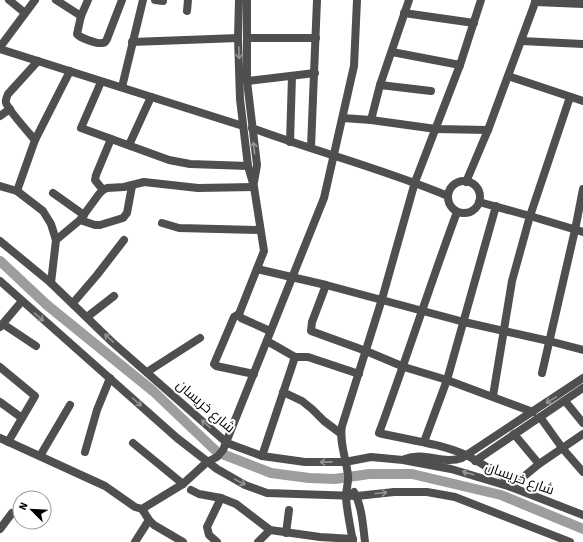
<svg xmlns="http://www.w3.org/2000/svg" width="583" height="542" font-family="'Source Sans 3',Cairo,sans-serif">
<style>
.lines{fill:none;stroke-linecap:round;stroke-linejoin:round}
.river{stroke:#9d9d9d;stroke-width:10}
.minor{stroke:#4f4f4f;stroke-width:8}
.oneway{stroke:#959595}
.labels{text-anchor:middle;stroke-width:4;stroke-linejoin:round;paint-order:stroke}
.street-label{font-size:14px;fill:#000;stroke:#fff}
</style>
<rect width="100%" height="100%" fill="#fff"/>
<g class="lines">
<polyline class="river" points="0,261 47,305 153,391 217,452 271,473 309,478 335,479 369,474 412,474 501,495 583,529"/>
<g class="minor">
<polyline points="9,0 25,13"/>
<polyline points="56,0 81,16"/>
<path d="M88,0l-7,16 -4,18c3,4 20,10 25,9 4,0 3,-1 5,-4l15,-39"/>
<polyline points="155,0 163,1"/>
<polyline points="239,0 238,38 240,99 248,166 254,187 264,251 239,314 234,317 214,364 216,366 254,374"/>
<polyline points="247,0 247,81 257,165 254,182"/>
<polyline points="535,2 583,4"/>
<polyline points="187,11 188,0"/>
<polyline points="404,13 474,23"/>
<polyline points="247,38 316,38"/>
<polyline points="521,41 583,44"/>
<polyline points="132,42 238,38"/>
<polyline points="0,47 35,0"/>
<polyline points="0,49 243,126"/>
<polyline points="392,52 460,65"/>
<polyline points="508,76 583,101"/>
<polyline points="247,81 315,73"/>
<polyline points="101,82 81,128 169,160 190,164 248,166"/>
<polyline points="380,85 431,91"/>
<polyline points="122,87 143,0"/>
<polyline points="0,116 10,109"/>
<polyline points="343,118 371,120 436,129 488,130"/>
<polyline points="371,120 380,85 409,0"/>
<path d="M252,128c65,24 132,41 196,68"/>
<path d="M35,140c-7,-8 -25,-28 -29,-37 -1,-3 1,-6 2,-9l30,-33"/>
<polyline points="290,142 292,76"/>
<polyline points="129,145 151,97"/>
<polyline points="311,147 317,0"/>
<circle cx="464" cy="197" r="16"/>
<polyline points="466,182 488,130 536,0"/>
<polyline points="0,186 17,191 43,211 51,224 56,240 51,283"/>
<polyline points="103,190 95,180 96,175 111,139"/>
<polyline points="17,191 35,140 70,71"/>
<polyline points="53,193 84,215"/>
<polyline points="479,202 530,216 583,232"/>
<path d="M457,212c-27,73 -51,148 -78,221 29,7 59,10 87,22 8,4 16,9 24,14 8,4 18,8 20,17"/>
<polyline points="80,220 95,225 100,225 123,218 127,213 132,186"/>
<polyline points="162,223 179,228 260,230"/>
<polyline points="56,240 80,220 99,194 103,190 107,188 124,187 144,182 198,188 254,187"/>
<polyline points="0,241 51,283 112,342 227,443 262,456 305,462 345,462 371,457 403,460 451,469 511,487 583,515"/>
<polyline points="257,269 326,285 464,322 549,341 583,350"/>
<polyline points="0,281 177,438 217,469 245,485 267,493 357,496 394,492 427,492 455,497 570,542"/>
<polyline points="326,285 312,322 311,331 366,351 404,367 447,380 533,412"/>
<polyline points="73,303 97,275 124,240"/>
<polyline points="239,314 241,318 270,331"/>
<polyline points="87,317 114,296"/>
<polyline points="3,324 36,346"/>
<polyline points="0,327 22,301"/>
<polyline points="267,341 295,357 308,357 359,374"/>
<polyline points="0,367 35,396 8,442"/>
<polyline points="147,372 200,338"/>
<polyline points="542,373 575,230 583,189"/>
<polyline points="283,392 302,401 312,409 324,421 340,433"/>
<polyline points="493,396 512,281 530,216 570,97"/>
<polyline points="565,401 583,423"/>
<polyline points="0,402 22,418"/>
<polyline points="540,417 563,449 583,472"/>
<polyline points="514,434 539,464"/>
<polyline points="0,438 105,486 135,507 142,509 183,484 207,462 217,457 223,450 324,198 354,66 357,0"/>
<polyline points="424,442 447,380 496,206"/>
<polyline points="133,443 183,484"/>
<polyline points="85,452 97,410 110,378"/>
<polyline points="40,456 70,405"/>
<polyline points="262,456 295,357"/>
<path d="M405,459c19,-8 38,6 57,-1l121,-80"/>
<polyline points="475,461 583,388"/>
<polyline points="511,487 539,464 583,434"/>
<polyline points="191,490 199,494 221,498 236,504 270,530 320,537 353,539"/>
<path d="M354,492c8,14 9,34 11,50"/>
<polyline points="142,509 149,520 154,525 183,542"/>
<polyline points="0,529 12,513"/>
<polyline points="286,533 289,510"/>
<polyline points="135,542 149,520"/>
<polyline points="217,542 209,535 207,527 221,498"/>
<polyline points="258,542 270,530"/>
<path d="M353,542c-2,-12 -7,-35 -7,-46 0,-7 3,-14 2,-21 -2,-17 -9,-33 -6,-49l40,-127 33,-117 45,-117 21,-65"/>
</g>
</g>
<defs><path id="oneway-shaft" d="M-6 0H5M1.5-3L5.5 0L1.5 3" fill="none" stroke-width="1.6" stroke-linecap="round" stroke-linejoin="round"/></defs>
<g class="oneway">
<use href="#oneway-shaft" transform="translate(239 53) rotate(88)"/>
<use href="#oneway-shaft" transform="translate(254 148) rotate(-97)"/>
<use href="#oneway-shaft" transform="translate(39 317) rotate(41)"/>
<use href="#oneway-shaft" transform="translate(109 338) rotate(-136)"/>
<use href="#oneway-shaft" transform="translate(551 400) rotate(148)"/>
<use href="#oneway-shaft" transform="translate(137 402) rotate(42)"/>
<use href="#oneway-shaft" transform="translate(206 424) rotate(-138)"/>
<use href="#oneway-shaft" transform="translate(326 462) rotate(179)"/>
<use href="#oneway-shaft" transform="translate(468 473) rotate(-164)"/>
<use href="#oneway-shaft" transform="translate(240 482) rotate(28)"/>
<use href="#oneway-shaft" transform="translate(381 493) rotate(-5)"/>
</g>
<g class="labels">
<g class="street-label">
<text transform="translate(206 406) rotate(41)" y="5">شارع خريسان</text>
<text transform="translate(520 478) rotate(20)" y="5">شارع خريسان</text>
</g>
</g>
<g transform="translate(32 510) rotate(294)"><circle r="19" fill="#ffffff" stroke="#999999"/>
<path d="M0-3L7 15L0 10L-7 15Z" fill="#000000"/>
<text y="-6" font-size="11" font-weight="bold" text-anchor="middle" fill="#000000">N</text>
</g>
</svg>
